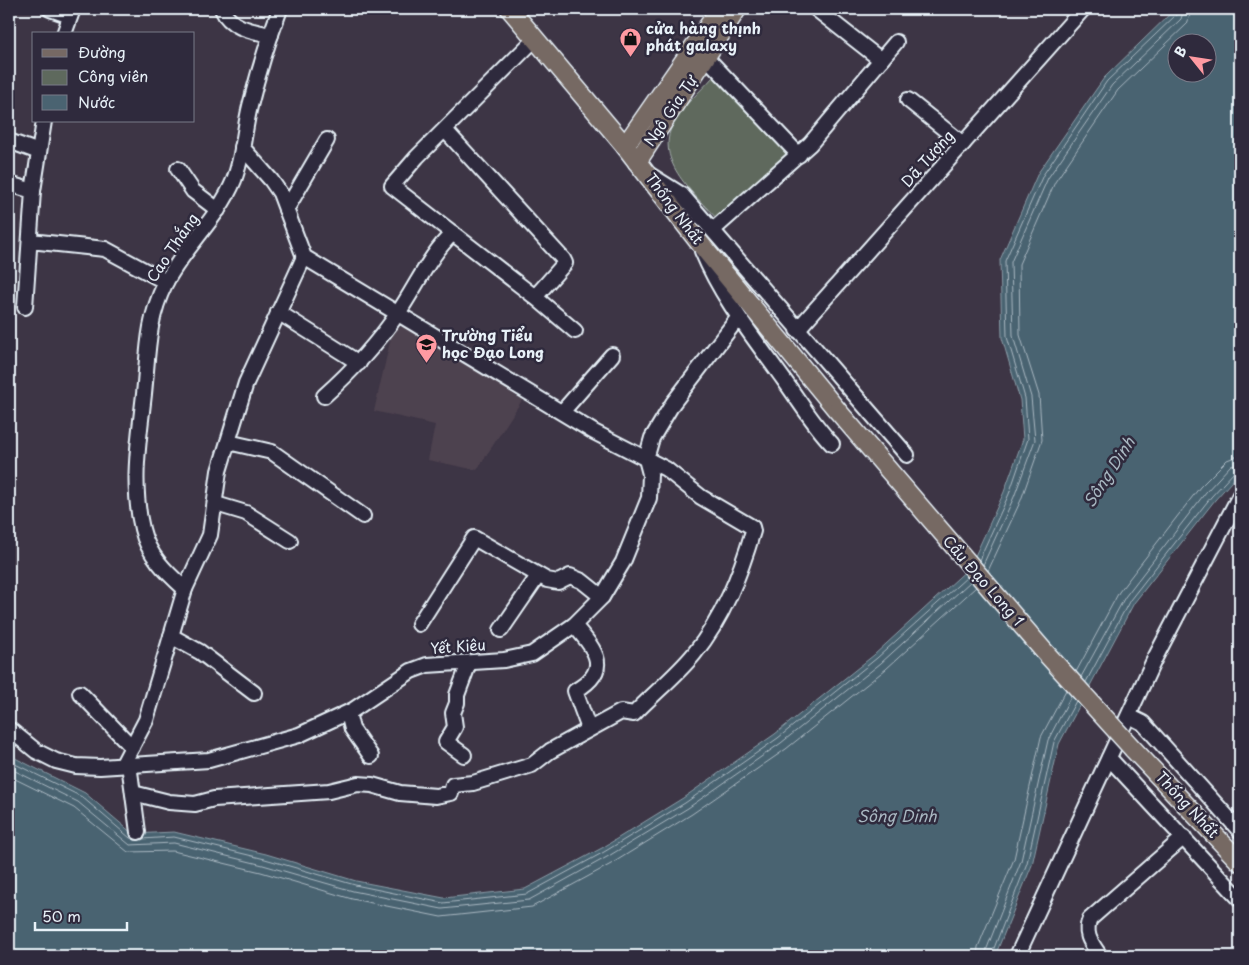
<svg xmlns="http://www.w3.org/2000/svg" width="1249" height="965" font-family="'Playpen Sans',sans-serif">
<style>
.built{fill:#4e424f}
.green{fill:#5e695d;stroke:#a3adaa}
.water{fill:#4a6371;stroke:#899ca7;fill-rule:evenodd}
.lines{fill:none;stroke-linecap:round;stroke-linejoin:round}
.shore{stroke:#a9b8c2;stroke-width:1}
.minor-casing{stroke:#e8f1f8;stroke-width:18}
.major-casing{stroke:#e8f1f8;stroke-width:21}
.minor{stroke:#2f2a3d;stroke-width:14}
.major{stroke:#766964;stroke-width:18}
.major-bridge-casing{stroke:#e8f1f8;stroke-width:21;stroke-linecap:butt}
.major-bridge{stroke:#766964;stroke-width:18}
.labels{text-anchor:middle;stroke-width:5;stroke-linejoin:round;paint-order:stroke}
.poi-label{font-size:15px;font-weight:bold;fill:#e8f1f8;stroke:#2f2a3d;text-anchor:start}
.street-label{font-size:15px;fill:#e8f1f8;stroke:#2f2a3d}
.water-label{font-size:16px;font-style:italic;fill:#a9b8c2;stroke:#2f2a3d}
</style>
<rect width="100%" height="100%" fill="#3d3545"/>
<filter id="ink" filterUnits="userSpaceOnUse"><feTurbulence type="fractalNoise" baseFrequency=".02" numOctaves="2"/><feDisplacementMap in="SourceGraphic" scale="10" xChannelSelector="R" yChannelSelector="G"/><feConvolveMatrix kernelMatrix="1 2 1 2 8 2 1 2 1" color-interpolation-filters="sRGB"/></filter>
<g filter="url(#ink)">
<polygon class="built" points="408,326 522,400 477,470 428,460 435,425 374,411 393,329"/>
<path class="green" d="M713,77l78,74 -74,68c-22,-25 -63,-57 -44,-95 8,-17 28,-33 40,-47z"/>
<path class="water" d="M1175,9h65v463l-25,28 -81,103 -75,141 -27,121 -37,91h-986v-201l76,38 48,41 41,-2 92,22 90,27 88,17 81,-9 77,-41 81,-50 92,-64 99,-79 96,-88 34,-75 19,-53 -3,-39 -18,-62 -2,-78 38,-87 66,-95zM1176,42h30v30h-30z"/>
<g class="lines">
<g class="shore">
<polyline points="979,560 1009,494 1028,439 1025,398 1007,337 1005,261 1043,175 1107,81 1177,14 1178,9"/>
<polyline points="983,565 1014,497 1035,440 1031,397 1013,336 1011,262 1048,178 1112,85 1181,19 1184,9"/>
<polyline points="988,571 1021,500 1042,440 1039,395 1020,335 1019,264 1055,182 1118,90 1187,24 1192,9"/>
<polyline points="1076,672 1119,592 1200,487 1227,460 1240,455"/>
<polyline points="1081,677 1125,597 1206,492 1231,465 1240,463"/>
<polyline points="1086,682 1130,600 1211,497 1235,471 1240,469"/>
<polyline points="9,761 82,797 130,838 135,839"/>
<polyline points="9,768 78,802 130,845 174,843 263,865 353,891 442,909 529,900 607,857 688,808 781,743 881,663 971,581"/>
<polyline points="9,776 74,808 128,852 173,851 261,872 352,899 441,917 532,907 611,864 692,814 786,749 886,669 976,587"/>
<polyline points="142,839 174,837 265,859 355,885 443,903 527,894 604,852 685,803 778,738 877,658 967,577"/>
<polyline points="977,956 978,947 1014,859 1041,737 1066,690"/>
<polyline points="984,956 1021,861 1048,740 1071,696"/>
<polyline points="991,956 1027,863 1054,742 1076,701"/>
</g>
<defs>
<g id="minor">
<polyline points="50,9 70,16"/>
<path d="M222,9c8,19 29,22 49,26"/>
<polyline points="816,9 881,60"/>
<polyline points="64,34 73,9"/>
<polyline points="535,39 417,157 392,186 535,297 575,331"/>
<polyline points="706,57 799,155"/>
<polyline points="908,100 963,144"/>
<polyline points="445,130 563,259 565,263 535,297"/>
<polyline points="9,141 39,152"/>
<polyline points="178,169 193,191 218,210"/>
<polyline points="650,175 682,195 907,455"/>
<polyline points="9,184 33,191"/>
<polyline points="286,210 327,140"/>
<polyline points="713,230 810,144 896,42"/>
<polyline points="30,241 105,249 166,282"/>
<path d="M702,251c20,48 52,87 82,129 16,22 29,44 48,64"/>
<polyline points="25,307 33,191 44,121"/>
<polyline points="278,312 359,363"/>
<polyline points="797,330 1083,9"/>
<path d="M324,396c28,-25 53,-52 74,-83 18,-26 32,-59 55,-80"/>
<polyline points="562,412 612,355"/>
<polyline points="228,442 272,452 363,516"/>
<polyline points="216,504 246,513 290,541"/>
<path d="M185,589c-19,-17 -37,-34 -43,-60 -11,-46 -3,-89 2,-135 4,-39 3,-74 21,-110 19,-37 53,-65 69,-104 9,-23 10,-50 16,-74 8,-33 18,-65 30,-97"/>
<polyline points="419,624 474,538 547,580 558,582 570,576 582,581 602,597"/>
<path d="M574,625c21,25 39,44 1,66l14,38"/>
<polyline points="501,630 538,576"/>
<polyline points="171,636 200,652 254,693"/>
<polyline points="80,693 132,747"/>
<polyline points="348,713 352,729 371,756"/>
<polyline points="1129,716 1143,723 1240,831"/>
<polyline points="9,729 36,751 56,761 76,766 100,767 209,760 299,735 353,710 411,671 427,665 504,660 532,654 574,625 602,597 623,562 649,498 650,474 646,459 652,438 673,403 738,318"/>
<polyline points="464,755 446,742 455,727 453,713 457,703 457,695 469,663"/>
<polyline points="1109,758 1240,899"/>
<polyline points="123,764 146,720 185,589 210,535 219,471 246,383 304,257"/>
<polyline points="129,764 138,832"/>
<path d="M133,793l36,9 26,2 19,-5 115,-8 29,-7 14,1 28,8 36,3 15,-3 2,-8 20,-2 59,-18 18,-14 71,-39 13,2c19,-20 42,-38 60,-60 29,-36 46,-79 59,-123l-1,-4 -51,-30 -35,-28 -72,-37 -290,-175 -24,-64 -9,-13 -29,-33"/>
<polyline points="1017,956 1155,658 1240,495"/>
<path d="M1100,956c-8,-12 -17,-22 -10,-37l94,-82"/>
</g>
<g id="major">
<polyline points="510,9 625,146 698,241 837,410"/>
<polyline points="625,146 720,9"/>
<polyline points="637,162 737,9"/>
<polyline points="1133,749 1240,862"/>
</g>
</defs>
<use href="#minor" class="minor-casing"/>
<use href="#major" class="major-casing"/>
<use href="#minor" class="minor"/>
<use href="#major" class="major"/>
<defs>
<polyline id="major-bridge" points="837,410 1043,650 1133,749"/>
</defs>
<use href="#major-bridge" class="major-bridge-casing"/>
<use href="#major-bridge" class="major-bridge"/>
</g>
</g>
<defs>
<symbol id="shop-pin" viewBox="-11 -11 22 30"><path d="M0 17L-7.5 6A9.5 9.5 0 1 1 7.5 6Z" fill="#ff9aa2" stroke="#2f2a3d"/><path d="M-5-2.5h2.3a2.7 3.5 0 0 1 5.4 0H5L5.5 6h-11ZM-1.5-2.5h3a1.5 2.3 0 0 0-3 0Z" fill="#111"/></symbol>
<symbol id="school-pin" viewBox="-11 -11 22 30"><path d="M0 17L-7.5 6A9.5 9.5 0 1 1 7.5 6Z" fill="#ff9aa2" stroke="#2f2a3d"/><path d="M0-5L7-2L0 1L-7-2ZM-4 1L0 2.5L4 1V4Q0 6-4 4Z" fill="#111"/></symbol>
</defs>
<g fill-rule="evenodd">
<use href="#shop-pin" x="618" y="26" width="25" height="34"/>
<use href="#school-pin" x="414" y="332" width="25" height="34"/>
</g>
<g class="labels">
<g class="poi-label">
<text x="646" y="34">cửa hàng thịnh<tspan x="646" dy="17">phát galaxy</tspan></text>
<text x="442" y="341">Trường Tiểu<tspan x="442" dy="17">học Đạo Long</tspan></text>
</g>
<g class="street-label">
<text transform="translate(671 111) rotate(-56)" y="5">Ngô Gia Tự</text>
<text transform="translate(928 159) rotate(-48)" y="5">Dã Tượng</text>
<text transform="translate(674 209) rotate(53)" y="5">Thống Nhất</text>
<text transform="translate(173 248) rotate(-56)" y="5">Cao Thắng</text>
<text transform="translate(983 581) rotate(49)" y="5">Cầu Đạo Long 1</text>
<text transform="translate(458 647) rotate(-4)" y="5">Yết Kiêu</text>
<text transform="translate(1187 805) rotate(47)" y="5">Thống Nhất</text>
</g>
<g class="water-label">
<text transform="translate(1109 472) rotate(-57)" y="6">Sông Dinh</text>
<text x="897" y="822">Sông Dinh</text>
</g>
</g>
<rect width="1249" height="965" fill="none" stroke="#2f2a3d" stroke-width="30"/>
<rect x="15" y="15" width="1219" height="935" fill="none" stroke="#e8f1f8" stroke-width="2" filter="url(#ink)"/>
<rect x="32" y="32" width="162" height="90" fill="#2f2a3d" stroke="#797a88"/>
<rect x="42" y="49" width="25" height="8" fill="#766964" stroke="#797a88"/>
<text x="78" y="58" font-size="15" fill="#e8f1f8">Đường</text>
<rect x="42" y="70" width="25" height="15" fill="#5e695d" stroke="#797a88"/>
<text x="78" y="82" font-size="15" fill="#e8f1f8">Công viên</text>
<rect x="42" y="95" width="25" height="15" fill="#4a6371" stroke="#797a88"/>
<text x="78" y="108" font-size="15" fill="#e8f1f8">Nước</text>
<g transform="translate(1192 58) rotate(300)"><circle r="24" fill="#2f2a3d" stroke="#797a88"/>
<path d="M0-4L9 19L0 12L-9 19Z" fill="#ff9aa2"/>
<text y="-8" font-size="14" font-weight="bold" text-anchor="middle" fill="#e8f1f8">B</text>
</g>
<path d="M35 922v8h92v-8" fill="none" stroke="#e8f1f8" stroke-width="2.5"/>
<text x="42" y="922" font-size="15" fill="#e8f1f8" stroke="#2f2a3d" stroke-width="4" paint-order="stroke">50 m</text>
</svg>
